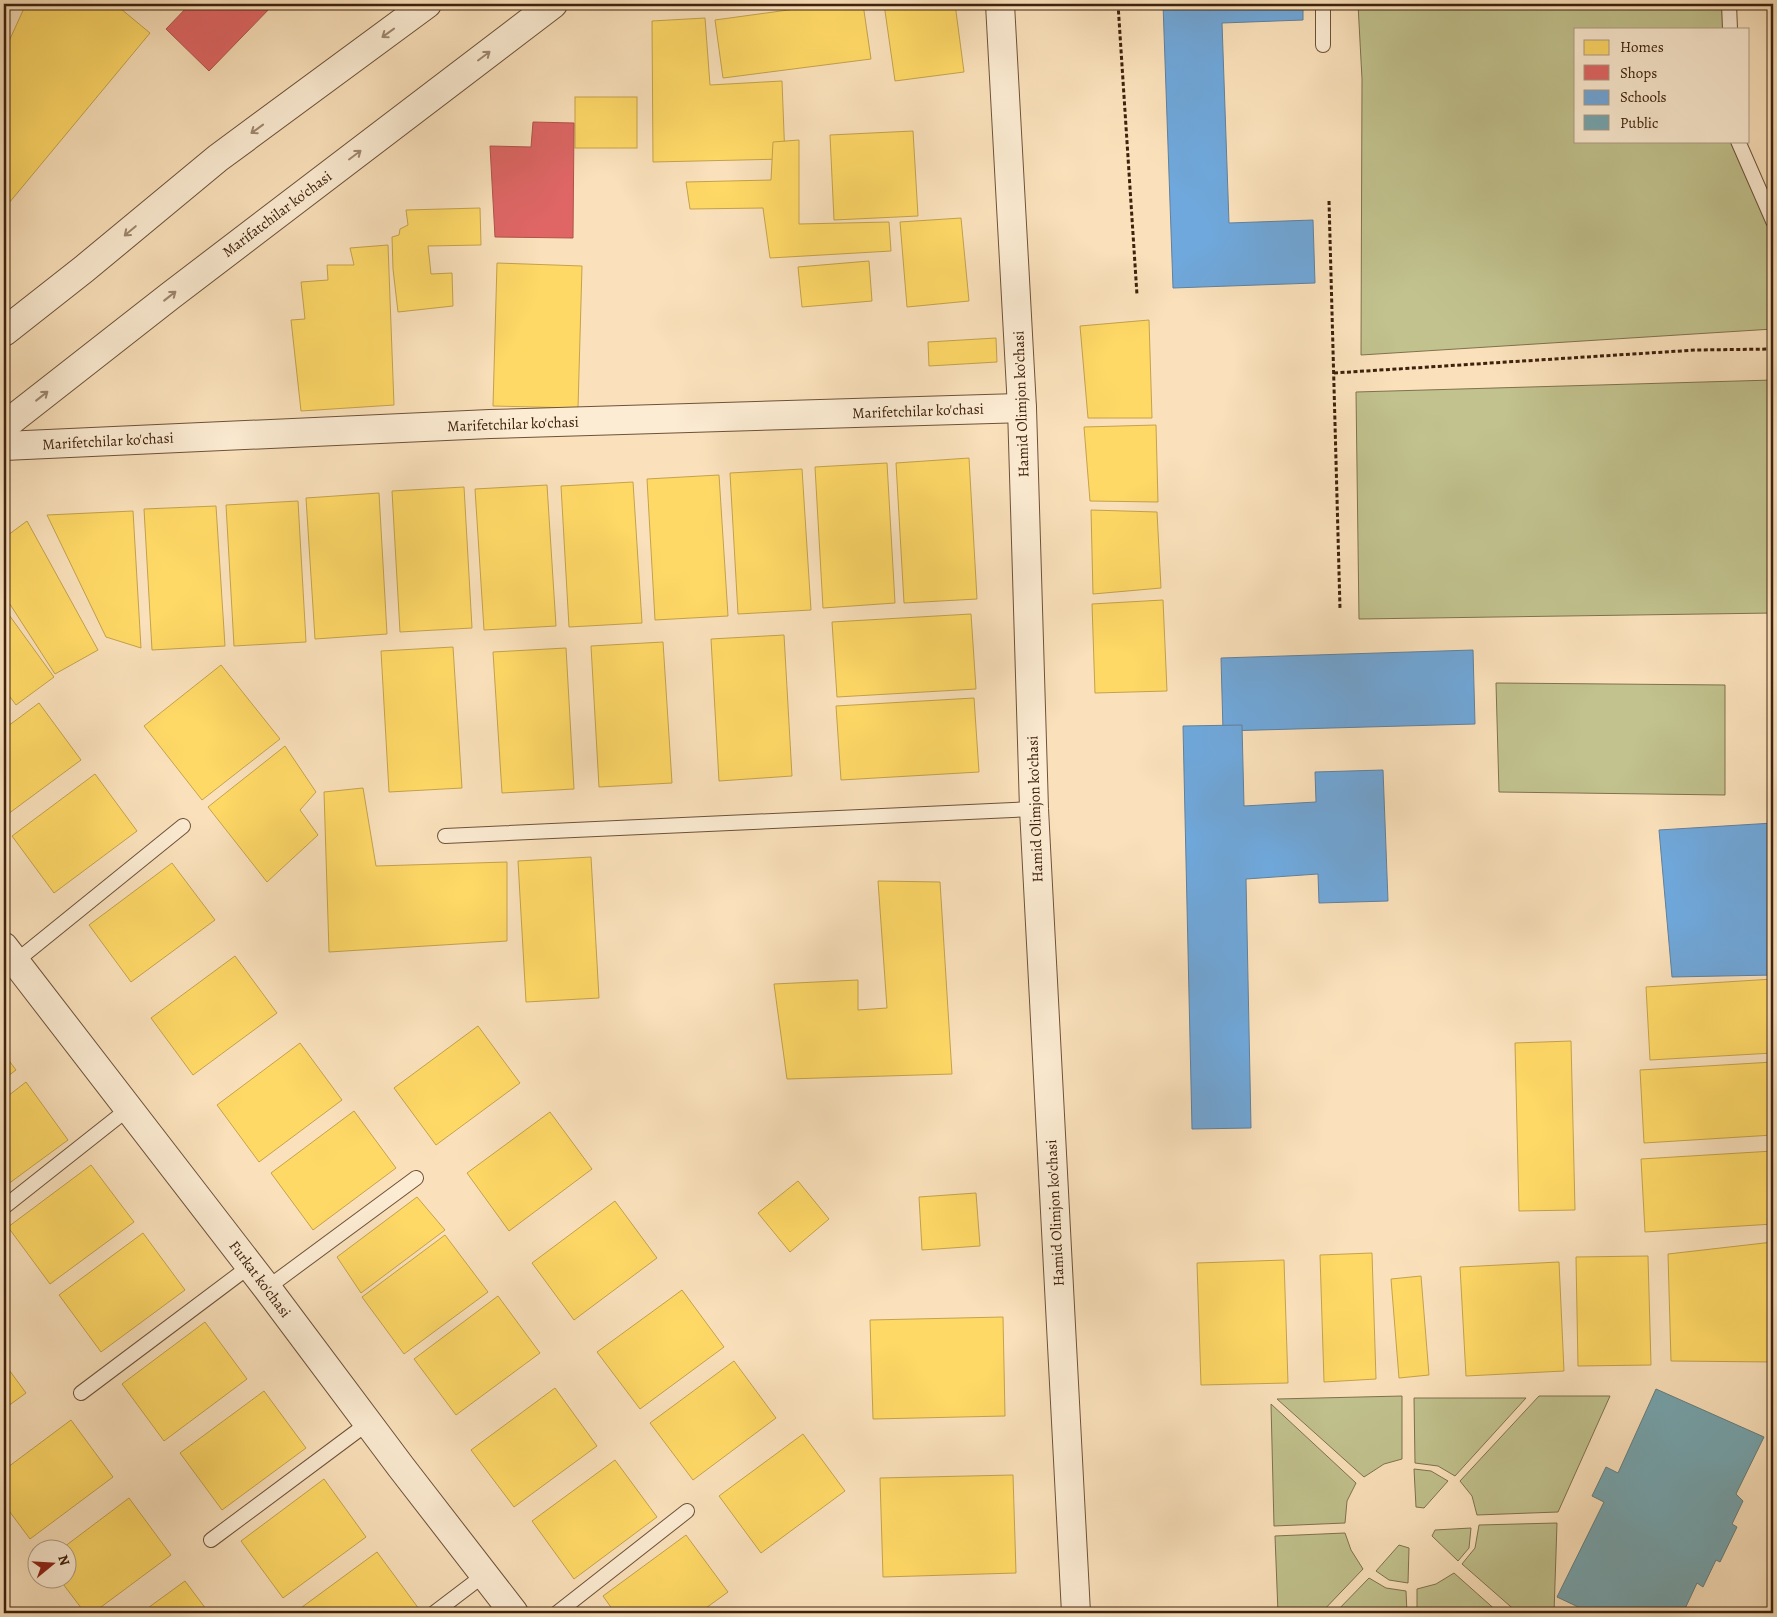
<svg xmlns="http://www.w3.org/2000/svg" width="1777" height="1617" font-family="Alegreya,serif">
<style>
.green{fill:#c1c28e;stroke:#80724e}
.homes{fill:#ffd966;stroke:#c5a24b}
.shops{fill:#e06666;stroke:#b0524b}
.schools{fill:#6fa8dc;stroke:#61809e}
.public{fill:#76a5af;stroke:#667e7e}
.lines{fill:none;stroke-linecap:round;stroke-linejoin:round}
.service-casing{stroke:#6e5238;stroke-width:16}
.minor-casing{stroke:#6e5238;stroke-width:30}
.tertiary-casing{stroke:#6e5238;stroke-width:30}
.path{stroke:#3f220d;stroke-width:3;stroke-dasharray:4 2.5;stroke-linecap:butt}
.service{stroke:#fcecd3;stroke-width:14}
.minor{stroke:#fcecd3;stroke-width:28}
.tertiary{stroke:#fcecd3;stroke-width:28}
.oneway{stroke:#9e8770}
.labels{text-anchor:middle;stroke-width:5;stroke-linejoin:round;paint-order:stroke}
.street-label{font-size:15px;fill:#3f220d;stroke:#fcecd3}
</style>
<rect width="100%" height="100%" fill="#fae1bb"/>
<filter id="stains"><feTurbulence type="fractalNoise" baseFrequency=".004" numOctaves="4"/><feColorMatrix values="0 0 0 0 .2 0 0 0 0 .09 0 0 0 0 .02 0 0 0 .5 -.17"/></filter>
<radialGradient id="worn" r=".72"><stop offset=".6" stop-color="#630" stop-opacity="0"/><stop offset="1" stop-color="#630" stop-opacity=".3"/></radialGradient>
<g class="green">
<polygon points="1358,4 1726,4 1728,29 1576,29 1576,141 1738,141 1773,228 1773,329 1361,355 1362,79"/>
<polygon points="1773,380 1773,613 1359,619 1356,392"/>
<polygon points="1496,683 1725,685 1725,795 1499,792"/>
<polygon points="1402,1396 1402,1459 1384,1464 1364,1477 1277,1399"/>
<polygon points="1539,1396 1610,1396 1558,1512 1477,1515 1472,1496 1460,1481"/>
<polygon points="1414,1398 1526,1398 1455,1476 1438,1466 1415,1463"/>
<polygon points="1271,1404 1356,1483 1347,1501 1345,1523 1274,1526"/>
<polygon points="1414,1469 1431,1471 1448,1481 1424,1508 1416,1507"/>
<polygon points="1557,1523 1554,1613 1518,1613 1462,1564 1475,1548 1479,1525"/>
<polygon points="1471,1528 1469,1548 1458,1561 1432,1536 1435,1530"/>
<polygon points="1345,1533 1351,1550 1363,1569 1321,1613 1278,1613 1275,1536"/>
<polygon points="1399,1545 1409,1548 1408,1583 1389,1580 1376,1571"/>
<polygon points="1454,1573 1499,1613 1417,1613 1417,1589 1436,1584"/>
<polygon points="1369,1578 1386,1588 1406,1591 1407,1613 1335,1613"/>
</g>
<g class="homes">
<polygon points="26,4 115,4 150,33 4,209 4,52"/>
<polygon points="832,4 863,4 871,59 723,78 715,20"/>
<polygon points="884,4 955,4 964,72 895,81"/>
<polygon points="705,18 710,85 782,81 785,159 653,162 652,21"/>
<rect x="575" y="97" width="62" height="51"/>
<polygon points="913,131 918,216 834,220 830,135"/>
<polygon points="799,140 799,224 889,222 891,251 770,258 763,208 690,209 686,182 771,180 773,142"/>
<polygon points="480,208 481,245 428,246 431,274 452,273 453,306 398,312 393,269 392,237 399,235 400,229 408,225 406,210"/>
<polygon points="961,218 969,301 907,307 900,222"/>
<polygon points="388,245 394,405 301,411 291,320 305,319 301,282 328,280 327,265 354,265 350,248"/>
<polygon points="869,261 872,301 802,307 798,267"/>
<polygon points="497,263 582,266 578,408 493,406"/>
<polygon points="1149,320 1152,418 1088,418 1080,326"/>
<polygon points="996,338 997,362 929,366 928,342"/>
<polygon points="1156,425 1158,502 1090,501 1084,427"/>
<polygon points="969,458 977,599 904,603 896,463"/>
<polygon points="887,463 895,603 823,608 815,467"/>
<polygon points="802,469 811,610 738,614 730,473"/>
<polygon points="719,475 728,616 655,620 647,479"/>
<polygon points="633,482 642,623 569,627 561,486"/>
<polygon points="547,485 556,626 484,630 475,489"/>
<polygon points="464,487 472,628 400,632 392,491"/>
<polygon points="379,493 387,634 315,639 306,498"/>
<polygon points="298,501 306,642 234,646 226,505"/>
<polygon points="216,506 225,646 152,650 144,509"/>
<polygon points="1091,510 1157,512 1161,588 1093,594"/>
<polygon points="133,511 141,648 106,637 47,515"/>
<polygon points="27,521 98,650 55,674 4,595 4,538"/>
<polygon points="1163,600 1167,691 1095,693 1092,604"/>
<polygon points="4,608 54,677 16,705 4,689"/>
<polygon points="971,614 976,689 837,697 832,622"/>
<polygon points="784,635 792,776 719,781 711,639"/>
<polygon points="663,642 672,783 599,787 591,646"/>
<polygon points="453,647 462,788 389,792 381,651"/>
<polygon points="566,648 574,789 502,793 493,652"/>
<polygon points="221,665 280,739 202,800 144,726"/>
<polygon points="974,698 979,772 841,780 836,706"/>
<polygon points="39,703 81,760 4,817 4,729"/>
<polygon points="285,746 316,792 300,810 318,835 267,882 208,807"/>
<polygon points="95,774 137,831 54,893 12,836"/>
<polygon points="363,788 376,866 507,862 507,941 329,952 324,792"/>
<polygon points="591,857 599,998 526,1002 518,861"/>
<polygon points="172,863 215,920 131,982 89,925"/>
<polygon points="878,881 940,882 952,1074 787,1079 774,984 858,980 858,1010 887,1008"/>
<polygon points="235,956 277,1013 193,1075 151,1018"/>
<polygon points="1773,979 1773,1053 1650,1060 1646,987"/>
<polygon points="478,1026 520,1083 436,1145 394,1088"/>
<polygon points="1571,1041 1575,1210 1519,1211 1515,1043"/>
<polygon points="300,1043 342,1100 259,1162 217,1105"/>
<polygon points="4,1054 16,1070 4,1079"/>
<polygon points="1773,1062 1773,1135 1644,1143 1640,1070"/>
<polygon points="26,1082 68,1140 4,1187 4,1099"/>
<polygon points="354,1111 396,1168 313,1230 271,1173"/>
<polygon points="550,1112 592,1169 509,1231 467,1173"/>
<polygon points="1773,1151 1773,1224 1645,1232 1641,1159"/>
<polygon points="91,1165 134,1222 50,1284 8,1227"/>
<polygon points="798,1181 829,1219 790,1252 758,1213"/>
<polygon points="976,1193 980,1246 922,1250 919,1197"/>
<polygon points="417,1197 445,1230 361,1293 337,1257"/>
<polygon points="615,1201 657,1258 574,1320 532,1263"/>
<polygon points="143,1233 185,1290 101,1352 59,1295"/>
<polygon points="445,1235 488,1292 404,1354 362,1297"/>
<polygon points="1773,1242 1773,1362 1671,1361 1668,1254"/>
<polygon points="1372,1253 1376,1379 1324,1382 1320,1255"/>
<polygon points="1648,1256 1651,1365 1578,1366 1576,1257"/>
<polygon points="1284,1260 1288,1383 1201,1385 1197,1263"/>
<polygon points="1559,1262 1564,1371 1466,1376 1460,1267"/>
<polygon points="1421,1276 1429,1375 1399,1378 1391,1279"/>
<polygon points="682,1290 724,1347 640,1409 597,1352"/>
<polygon points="498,1296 540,1353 456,1415 414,1359"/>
<polygon points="1003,1317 1005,1416 873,1419 870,1320"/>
<polygon points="205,1322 247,1379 164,1441 122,1384"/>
<polygon points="734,1361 776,1418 693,1480 650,1423"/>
<polygon points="4,1363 26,1393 4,1409"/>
<polygon points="555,1388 597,1446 514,1507 471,1450"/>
<polygon points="264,1391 306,1448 222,1510 180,1453"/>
<polygon points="71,1420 113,1477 30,1539 4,1504 4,1470"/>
<polygon points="803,1434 845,1491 761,1553 719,1496"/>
<polygon points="615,1460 657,1517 574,1579 532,1521"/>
<polygon points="1013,1475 1016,1573 883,1577 880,1478"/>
<polygon points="324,1479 366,1537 283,1598 241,1541"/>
<polygon points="129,1498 171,1555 93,1613 85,1613 60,1580 68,1580 68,1550 60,1550"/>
<polygon points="686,1535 728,1592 699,1613 615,1613 603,1596"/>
<polygon points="377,1552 419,1609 413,1613 294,1613"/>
<polygon points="185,1581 209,1613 141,1613"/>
</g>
<g class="shops">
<polygon points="190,4 274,4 209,71 166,29"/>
<polygon points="533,122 574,123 573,238 495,237 490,146 531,147"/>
</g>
<g class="schools">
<polygon points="1163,4 1303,4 1303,20 1222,23 1229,223 1313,220 1315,283 1173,288"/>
<polygon points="1769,4 1773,4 1773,115 1771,115"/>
<polygon points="1473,650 1475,724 1223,731 1221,658"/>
<polygon points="1242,725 1244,806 1316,802 1315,772 1383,770 1388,901 1319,903 1318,874 1246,879 1251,1128 1192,1129 1183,726"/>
<polygon points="1773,823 1773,975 1672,977 1659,830"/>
</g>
<polygon class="public" points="1656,1389 1764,1437 1736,1494 1743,1501 1732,1524 1737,1527 1720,1562 1716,1560 1703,1587 1697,1583 1683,1613 1591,1613 1557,1597 1604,1502 1592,1496 1606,1467 1618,1473"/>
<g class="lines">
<defs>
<g id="service">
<polyline points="1323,4 1323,45"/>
<polyline points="1729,4 1730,29"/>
<polyline points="1738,141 1773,221"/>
<polyline points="445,836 1034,809"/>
<polyline points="15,962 183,826"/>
<polyline points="4,1207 128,1109"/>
<polyline points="267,1288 416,1178"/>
<polyline points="81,1393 250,1266"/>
<polyline points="211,1540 368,1423"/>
<polyline points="434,1613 484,1575"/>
<polyline points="557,1613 687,1511"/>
</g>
<g id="minor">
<polyline points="1000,4 1022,408 1034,809 1076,1613"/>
<polyline points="4,446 490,424 1022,408"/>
<polyline points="4,947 267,1288 401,1467 514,1613"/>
</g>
<g id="tertiary">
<polyline points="4,332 84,269 218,158 427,4"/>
<polyline points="4,426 170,296 553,4"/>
</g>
</defs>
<use href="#service" class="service-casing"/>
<use href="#minor" class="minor-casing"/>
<use href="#tertiary" class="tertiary-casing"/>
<g class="path">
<polyline points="1118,4 1137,295"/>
<polyline points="1329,201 1340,609"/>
<polyline points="1334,373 1696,350 1773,349"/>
</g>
<use href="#service" class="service"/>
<use href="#minor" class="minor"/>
<use href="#tertiary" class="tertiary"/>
</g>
<defs><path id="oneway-shaft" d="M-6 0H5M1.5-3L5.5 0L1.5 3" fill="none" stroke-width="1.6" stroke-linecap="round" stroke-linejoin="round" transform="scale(1.25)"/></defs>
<g class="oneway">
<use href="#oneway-shaft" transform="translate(388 33) rotate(144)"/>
<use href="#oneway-shaft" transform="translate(484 56) rotate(-37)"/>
<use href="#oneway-shaft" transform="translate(257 129) rotate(144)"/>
<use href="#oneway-shaft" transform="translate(355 155) rotate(-37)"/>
<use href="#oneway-shaft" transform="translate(130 231) rotate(140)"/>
<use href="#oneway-shaft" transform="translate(170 296) rotate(-38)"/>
<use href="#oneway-shaft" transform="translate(42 396) rotate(-38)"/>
</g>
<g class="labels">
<g class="street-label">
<text transform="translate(277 214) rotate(-37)" y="5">Marifatchilar ko'chasi</text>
<text transform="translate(1021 404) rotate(-92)" y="5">Hamid Olimjon ko'chasi</text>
<text transform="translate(918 411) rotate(-2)" y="5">Marifetchilar ko'chasi</text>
<text transform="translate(513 424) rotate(-2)" y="5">Marifetchilar ko'chasi</text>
<text transform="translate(108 441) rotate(-3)" y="5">Marifetchilar ko'chasi</text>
<text transform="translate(1035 809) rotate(-92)" y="5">Hamid Olimjon ko'chasi</text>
<text transform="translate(1055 1213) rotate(-93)" y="5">Hamid Olimjon ko'chasi</text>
<text transform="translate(260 1279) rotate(53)" y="5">Furkat ko'chasi</text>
</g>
</g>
<rect width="1777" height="1617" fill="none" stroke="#fae1bb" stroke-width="20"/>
<rect x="5" y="5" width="1767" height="1607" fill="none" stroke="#3f220d" stroke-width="2.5"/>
<rect x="10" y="10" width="1757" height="1597" fill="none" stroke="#3f220d"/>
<rect x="1574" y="28" width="175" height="115" fill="#fcecd3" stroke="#b09b84"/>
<rect x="1584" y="40" width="25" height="15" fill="#ffd966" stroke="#b09b84"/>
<text x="1620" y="52" font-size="15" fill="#3f220d">Homes</text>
<rect x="1584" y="65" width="25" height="15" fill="#e06666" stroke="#b09b84"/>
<text x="1620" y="78" font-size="15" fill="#3f220d">Shops</text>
<rect x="1584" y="90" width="25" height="15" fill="#6fa8dc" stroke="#b09b84"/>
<text x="1620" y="102" font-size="15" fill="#3f220d">Schools</text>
<rect x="1584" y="115" width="25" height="15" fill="#76a5af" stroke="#b09b84"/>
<text x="1620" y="128" font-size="15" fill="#3f220d">Public</text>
<g transform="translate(52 1564) rotate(72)"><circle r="24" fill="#fcecd3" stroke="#b09b84"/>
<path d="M0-4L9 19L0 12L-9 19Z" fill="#8f2418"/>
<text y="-8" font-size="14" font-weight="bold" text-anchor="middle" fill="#3f220d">N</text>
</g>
<rect width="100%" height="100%" filter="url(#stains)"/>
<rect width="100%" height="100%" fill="url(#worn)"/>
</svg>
